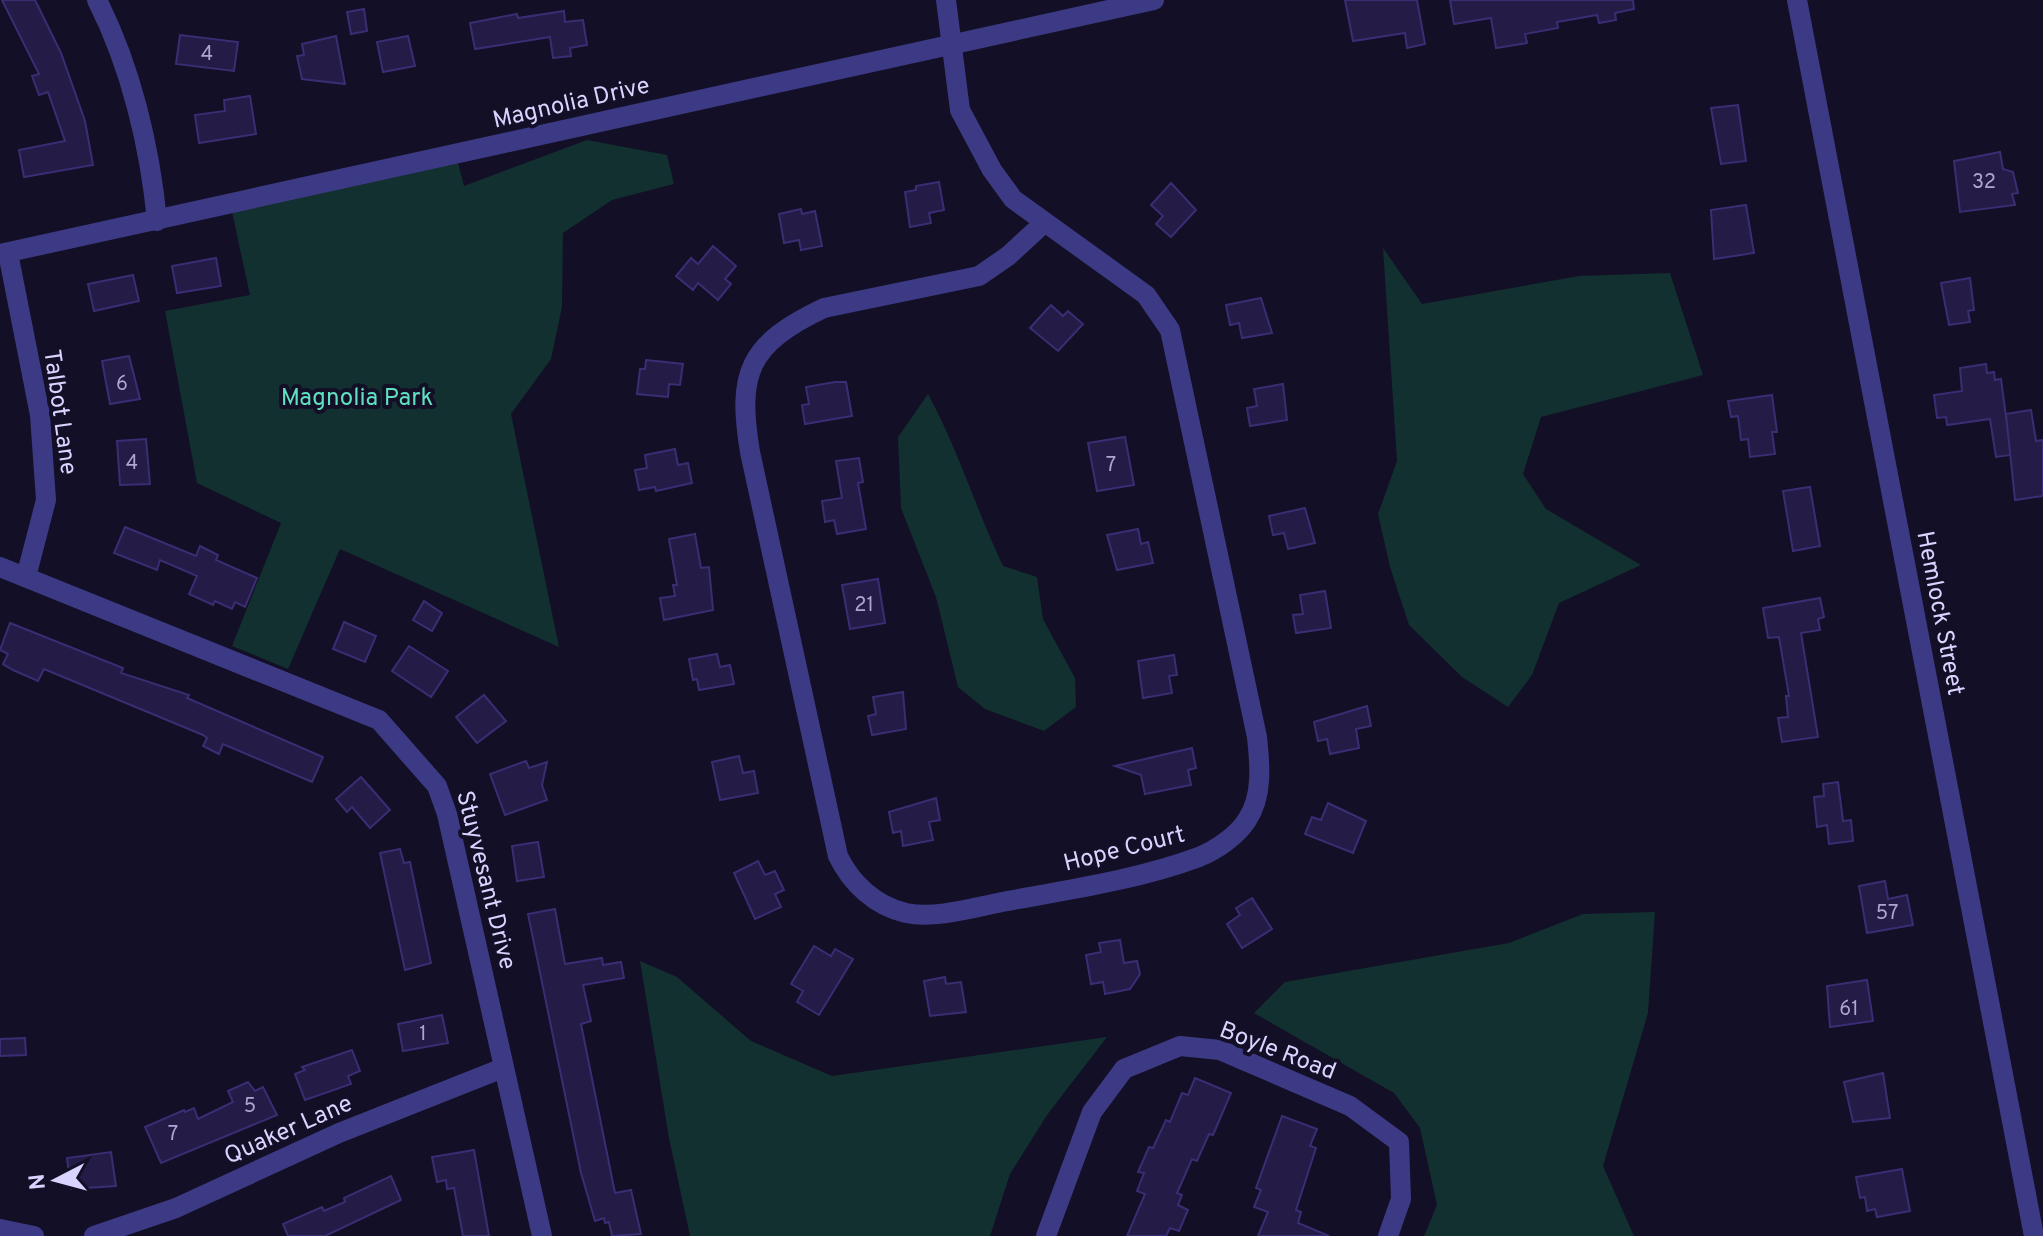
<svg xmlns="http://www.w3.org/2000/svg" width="2043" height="1236" font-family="Overpass,sans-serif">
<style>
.green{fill:#12302f}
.building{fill:#241b47;stroke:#3b2d73;stroke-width:2}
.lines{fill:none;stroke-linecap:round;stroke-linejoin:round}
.minor{stroke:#3d3a85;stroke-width:20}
.labels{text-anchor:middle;stroke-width:8;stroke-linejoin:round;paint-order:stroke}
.number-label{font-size:20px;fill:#aca6d1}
.street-label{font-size:24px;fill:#d9d4ff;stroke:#130f26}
.park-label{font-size:24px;fill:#5fe0c0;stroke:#130f26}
</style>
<rect width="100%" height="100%" fill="#130f26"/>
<g class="green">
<polygon points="587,140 667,155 674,184 612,200 563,233 562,307 551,359 511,414 559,647 340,549 288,669 232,646 281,523 197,483 165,311 250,295 232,212 458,163 464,186"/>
<polygon points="1383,248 1422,304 1579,276 1670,273 1703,375 1541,417 1523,474 1546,509 1641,565 1559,603 1532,675 1508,707 1462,677 1409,625 1390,567 1378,514 1397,461"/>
<path d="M928,394c30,55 48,115 75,172l34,11 6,42 32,59 1,29 -32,24 -59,-22 -27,-22 -22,-90 -35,-89 -3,-71z"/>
<polygon points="1655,912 1648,1013 1603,1166 1634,1236 1424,1236 1437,1205 1420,1128 1394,1093 1254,1013 1285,982 1509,943 1583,914"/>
<polygon points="640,961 677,977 751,1041 832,1076 1107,1037 1047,1115 1010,1174 990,1236 690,1236 669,1138"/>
</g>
<g class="building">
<polygon points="2,0 35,0 61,53 85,121 93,165 24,177 19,150 65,141 48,92 39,95 32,76 39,74"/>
<polygon points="1345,0 1417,0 1425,44 1407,48 1405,33 1353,41"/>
<polygon points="1450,0 1633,0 1634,9 1615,13 1616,20 1599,23 1597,15 1557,22 1558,28 1525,34 1527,43 1496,48 1491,18 1454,24"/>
<polygon points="364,9 367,31 351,34 347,12"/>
<polygon points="564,11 565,22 583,20 587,45 570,48 571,56 553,58 550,37 475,49 470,23 517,14 518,18"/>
<polygon points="180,35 238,42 234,71 176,64"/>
<polygon points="336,36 345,84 302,79 297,56 304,55 302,44"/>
<polygon points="408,36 415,66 383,72 377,42"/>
<polygon points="250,96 256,134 199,143 195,115 225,111 224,100"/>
<polygon points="1738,105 1746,161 1721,164 1711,108"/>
<polygon points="2000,152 2003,169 2013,172 2018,193 2012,194 2015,205 1960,212 1954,161"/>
<polygon points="939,182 944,210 929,213 931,223 910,227 905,192 916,190 916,186"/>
<polygon points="1171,183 1196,210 1171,237 1156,224 1163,216 1151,205"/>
<polygon points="1746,205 1754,253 1714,259 1711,210"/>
<polygon points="801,209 802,214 815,211 822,246 801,250 799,240 784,243 779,214"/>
<polygon points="713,246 736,266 725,279 731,284 718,300 698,283 693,290 676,276 691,258 698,264"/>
<polygon points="216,258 221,286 177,293 172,266"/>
<polygon points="133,275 139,301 94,311 88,284"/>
<polygon points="1970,278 1974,310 1968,311 1970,322 1949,325 1941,283"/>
<polygon points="1261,298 1272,333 1242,338 1239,323 1230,325 1226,305"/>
<polygon points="1051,305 1063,316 1068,311 1083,324 1058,351 1030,328"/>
<polygon points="129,356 140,399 110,404 102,361"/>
<polygon points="646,360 683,364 680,385 669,384 668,397 637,394 640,369 645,369"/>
<polygon points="1986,364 1987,373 1994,372 1995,380 2001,379 2011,455 1996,457 1990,419 1947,425 1946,417 1937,418 1934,395 1962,391 1960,368"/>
<polygon points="835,382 846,382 852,416 805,424 802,405 809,404 806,387"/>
<polygon points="1283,384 1287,420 1250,426 1247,408 1257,406 1254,389"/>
<polygon points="1772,395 1777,432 1772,432 1775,454 1750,457 1748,439 1741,440 1738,416 1731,417 1728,401"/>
<polygon points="2031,410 2036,441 2043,440 2043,496 2015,500 2006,414"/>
<polygon points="1125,437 1134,485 1097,491 1088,443"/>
<polygon points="146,439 150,484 120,485 117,441"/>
<polygon points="675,449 678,465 688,463 692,483 656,491 655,487 639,490 635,470 647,468 645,455"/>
<polygon points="859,458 863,482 858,483 866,529 837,534 834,520 825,522 822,501 842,498 836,461"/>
<polygon points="1810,487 1820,546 1793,551 1783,491"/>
<polygon points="1305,508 1315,543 1288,549 1284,533 1273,535 1269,516"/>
<polygon points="125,527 196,556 200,546 218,555 216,560 257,578 245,607 235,602 232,609 215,601 213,605 189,594 197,576 160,560 157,570 114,553"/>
<polygon points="1138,529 1141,544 1148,542 1153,563 1117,570 1107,535"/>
<polygon points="695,534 701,568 709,567 713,610 664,620 660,598 675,596 673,585 677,585 669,539"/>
<polygon points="878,579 885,623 850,629 842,585"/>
<polygon points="1325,591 1331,628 1296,633 1293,615 1303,614 1300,595"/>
<polygon points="1820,598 1824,617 1818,619 1820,630 1801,633 1818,737 1782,742 1778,718 1788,717 1786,696 1789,696 1779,637 1768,638 1763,608"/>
<polygon points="424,601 442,613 432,631 413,620"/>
<polygon points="344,622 376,636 365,662 333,649"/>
<polygon points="10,623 123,668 121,673 189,695 187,698 323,757 312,782 223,744 219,754 203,746 207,738 203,735 44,669 38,681 13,670 3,664 8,654 0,650"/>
<polygon points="409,646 448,671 431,697 392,671"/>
<polygon points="717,654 720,667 730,665 734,684 699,690 697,679 693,680 689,659"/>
<polygon points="1174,655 1177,675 1169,676 1172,693 1143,698 1138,661"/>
<polygon points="903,692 906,729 872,735 868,716 876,714 873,697"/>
<polygon points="484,695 506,721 477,743 456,717"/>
<polygon points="1367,706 1371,726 1356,729 1359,748 1330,754 1327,739 1318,741 1314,722"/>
<polygon points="1192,748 1196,768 1188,770 1191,785 1145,794 1141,775 1115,766"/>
<polygon points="739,756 743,773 754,771 758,793 720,800 712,762"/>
<polygon points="526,761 529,768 547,762 542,785 547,800 505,815 490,774"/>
<polygon points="361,777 390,810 370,828 352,807 347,812 336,799"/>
<polygon points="1838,782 1843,821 1851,820 1853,841 1829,844 1827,825 1817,827 1814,797 1824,796 1823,784"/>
<polygon points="936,798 940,820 929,822 933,840 903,846 901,831 893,833 889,812"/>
<polygon points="1328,803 1366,821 1353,853 1305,834 1312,817 1321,820"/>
<polygon points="538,842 544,877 517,881 512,846"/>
<polygon points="400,849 404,863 410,862 431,963 405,970 380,853"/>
<polygon points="758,861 765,875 775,871 784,890 775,894 781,907 755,919 734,873"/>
<polygon points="1885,881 1888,899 1907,895 1913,925 1867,933 1859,886"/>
<polygon points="1252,898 1272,929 1242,948 1227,924 1240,915 1236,908"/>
<polygon points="555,909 565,964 602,958 603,965 621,962 624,978 583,985 591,1021 581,1024 615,1193 631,1190 641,1234 612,1236 609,1222 605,1223 604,1218 595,1221 581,1173 528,914"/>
<polygon points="1120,940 1124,963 1137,961 1140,974 1130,989 1105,994 1103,982 1091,984 1086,955 1101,952 1099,943"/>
<polygon points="814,946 831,956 835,949 853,959 819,1015 797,1002 803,991 791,984"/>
<polygon points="945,977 946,984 961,982 966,1012 930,1016 924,981"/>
<polygon points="1867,980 1873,1021 1830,1027 1827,986"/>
<polygon points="442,1015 448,1043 403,1051 398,1024"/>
<polygon points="25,1038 26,1055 0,1056 0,1039"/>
<polygon points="352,1050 360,1071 348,1076 351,1084 305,1100 295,1074 305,1070 302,1067"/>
<polygon points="1883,1073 1890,1118 1853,1122 1844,1082"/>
<polygon points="1195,1078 1231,1093 1213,1135 1209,1134 1197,1161 1192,1159 1177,1193 1182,1195 1178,1205 1188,1210 1179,1231 1170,1228 1166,1236 1127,1236 1145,1194 1137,1191 1144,1173 1138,1172 1149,1147 1153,1148 1166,1120 1170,1122 1182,1093 1188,1095"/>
<polygon points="248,1082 255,1091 263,1087 277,1115 161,1163 145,1127 184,1110 185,1112 194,1108 198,1119 233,1102 228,1091"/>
<polygon points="1282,1116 1317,1129 1310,1146 1316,1148 1296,1210 1301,1212 1298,1223 1329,1236 1258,1236 1268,1212 1254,1207 1261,1190 1256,1188"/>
<polygon points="474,1150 489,1236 463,1236 454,1188 447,1189 446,1180 437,1182 432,1157"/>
<polygon points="111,1152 116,1186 71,1189 67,1158"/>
<polygon points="1902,1169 1910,1211 1877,1217 1875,1209 1867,1211 1865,1197 1860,1198 1856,1177"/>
<polygon points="391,1176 401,1200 325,1236 288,1236 283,1224 322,1207 324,1211 345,1202 344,1198"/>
</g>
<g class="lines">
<g class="minor">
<path d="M97,0c34,67 53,147 60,221"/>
<path d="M946,0l14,110 32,60 21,29 133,96 24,35 87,407c3,28 6,59 -10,83 -10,16 -31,30 -48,37 -62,23 -132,33 -197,45 -30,6 -66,17 -96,11 -31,-7 -55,-30 -68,-57l-88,-404c-13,-79 -2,-108 74,-144l155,-32 29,-20 37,-34"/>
<polyline points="1797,0 2034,1236"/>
<polyline points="8,253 40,415 46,500 26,577"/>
<polyline points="0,254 1154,0"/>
<polyline points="0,567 379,720 437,786 447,814 542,1236"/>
<polyline points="0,1229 34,1236"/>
<polyline points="94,1236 176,1208 339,1133 503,1068"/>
<polyline points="1046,1236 1092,1112 1124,1069 1180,1046 1220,1050 1350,1106 1399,1142 1401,1199 1388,1236"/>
</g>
</g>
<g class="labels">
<g class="number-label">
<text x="207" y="60">4</text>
<text x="1984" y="188">32</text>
<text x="122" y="390">6</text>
<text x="132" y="469">4</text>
<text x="1111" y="471">7</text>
<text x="864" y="611">21</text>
<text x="1887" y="919">57</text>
<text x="1849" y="1015">61</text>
<text x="423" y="1040">1</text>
<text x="250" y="1112">5</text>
<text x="173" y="1140">7</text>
</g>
<g class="street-label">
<text transform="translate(571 102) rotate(-13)" y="8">Magnolia Drive</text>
<text transform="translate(61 412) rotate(82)" y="8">Talbot Lane</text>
<text transform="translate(1941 613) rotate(79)" y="8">Hemlock Street</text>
<text transform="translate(1124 848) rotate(-14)" y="8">Hope Court</text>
<text transform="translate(487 880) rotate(76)" y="8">Stuyvesant Drive</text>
<text transform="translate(1278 1050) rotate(21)" y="8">Boyle Road</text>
<text transform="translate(288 1129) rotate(-24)" y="8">Quaker Lane</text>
</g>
<g class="park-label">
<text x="357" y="405">Magnolia Park</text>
</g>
</g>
<g transform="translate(56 1180) rotate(264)" stroke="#130f26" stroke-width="6" paint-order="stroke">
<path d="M0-6L14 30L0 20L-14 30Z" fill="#d9d4ff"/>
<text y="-12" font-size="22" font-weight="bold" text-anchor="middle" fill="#d9d4ff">N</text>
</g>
</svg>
